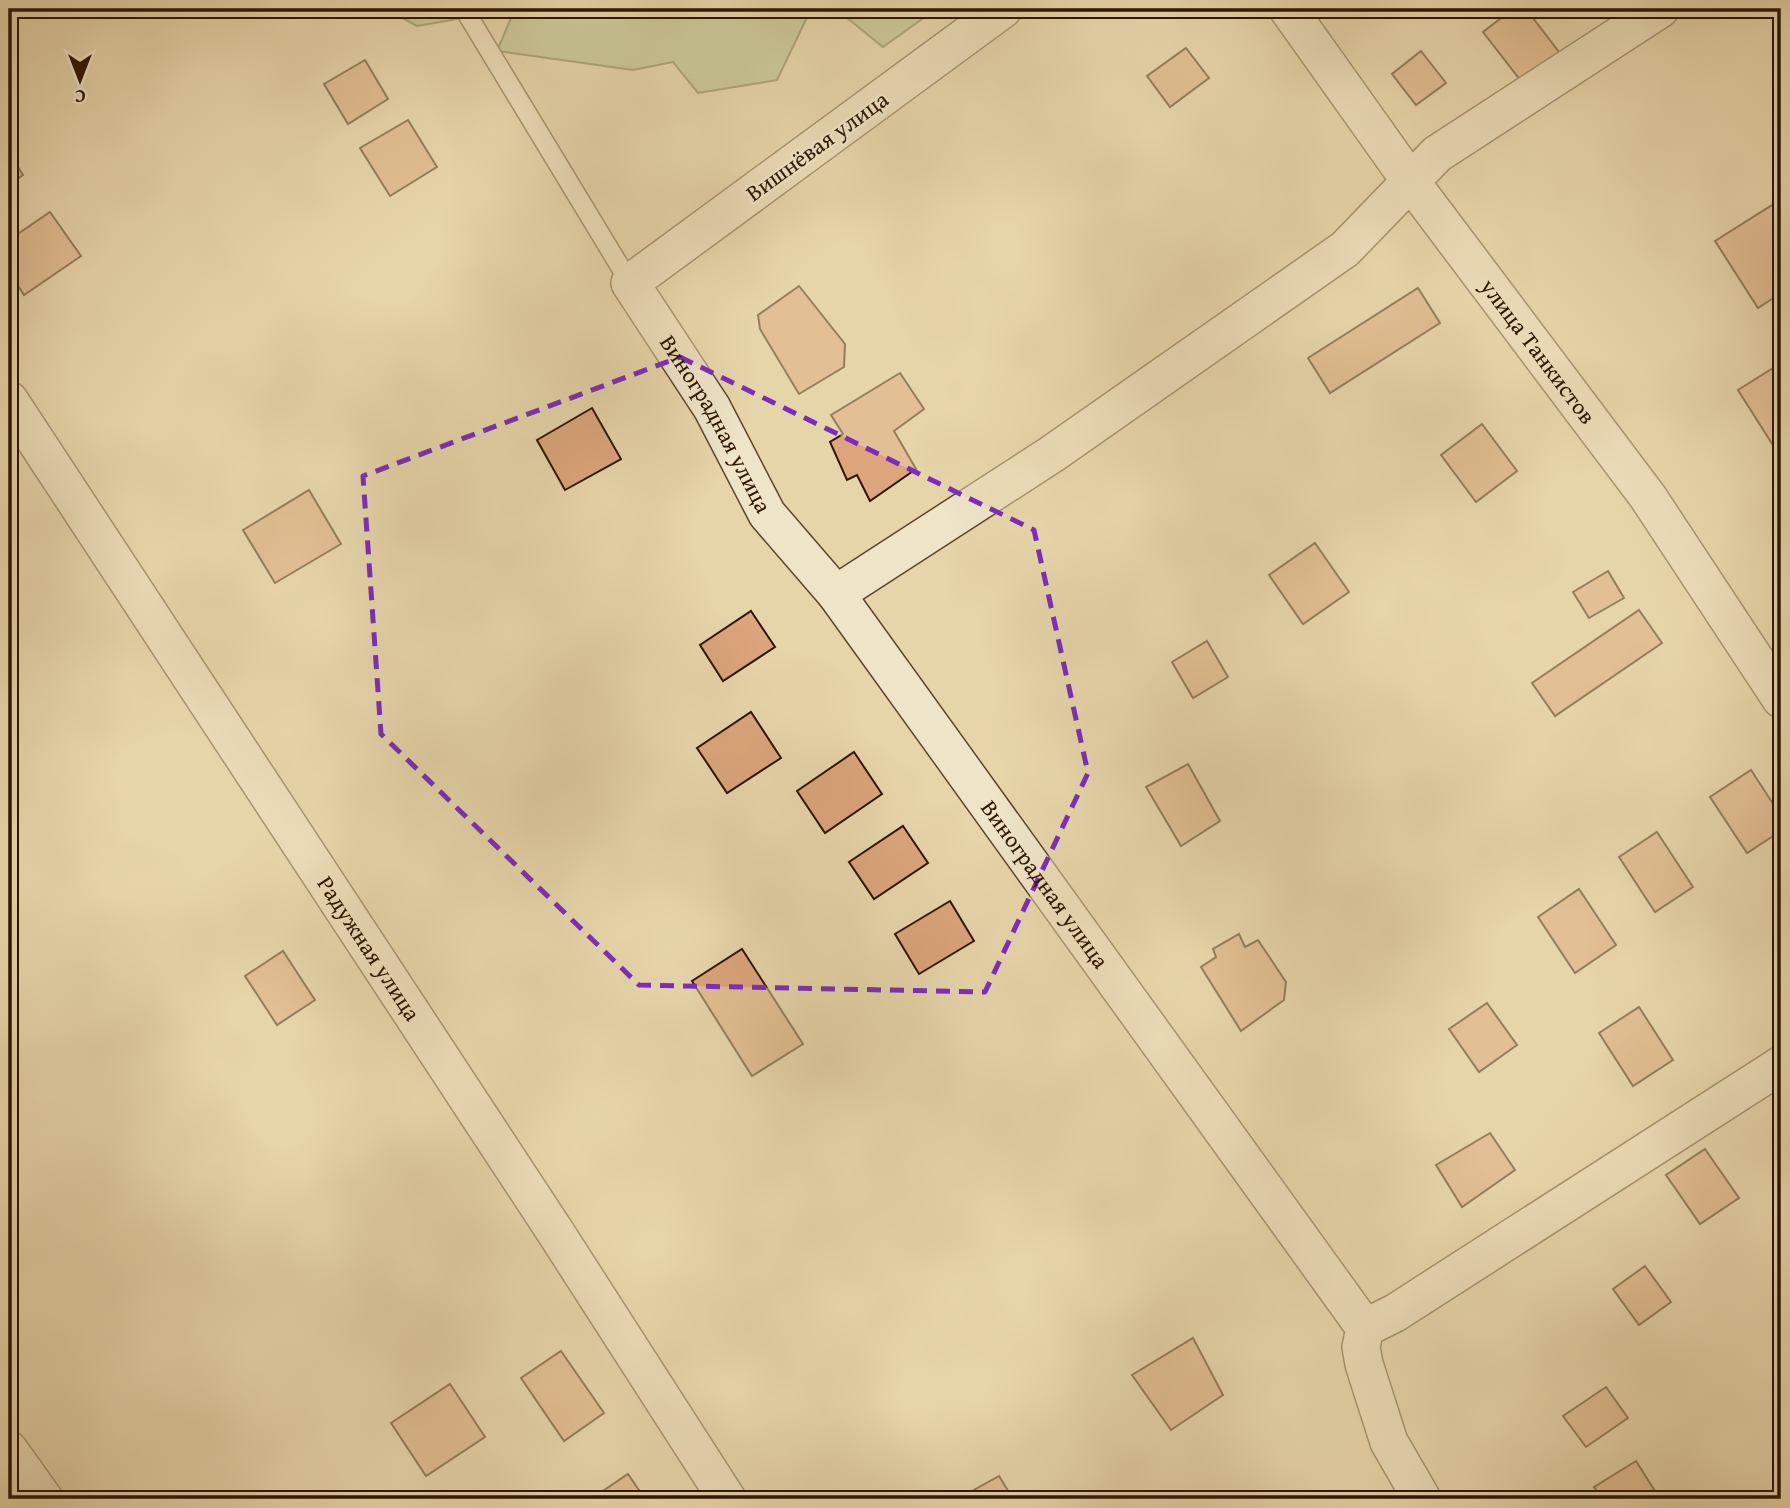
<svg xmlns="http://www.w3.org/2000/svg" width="1790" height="1508" font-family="'Gentium Book Plus',serif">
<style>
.green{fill:#afbe8e;stroke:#6e6a48;stroke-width:2}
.building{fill:#dca57b;stroke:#2d1502;stroke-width:2}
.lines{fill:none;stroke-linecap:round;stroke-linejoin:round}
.service-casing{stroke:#5c452c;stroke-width:21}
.minor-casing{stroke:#5c452c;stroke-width:40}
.service{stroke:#efe4c8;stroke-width:18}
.minor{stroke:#efe4c8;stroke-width:37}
.marked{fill:none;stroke:#7b2cbf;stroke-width:5;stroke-dasharray:14 9;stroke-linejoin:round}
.labels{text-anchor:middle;stroke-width:5;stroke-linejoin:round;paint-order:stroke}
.street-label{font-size:23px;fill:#2d1502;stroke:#efe4c8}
</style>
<rect width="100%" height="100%" fill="#e7d5aa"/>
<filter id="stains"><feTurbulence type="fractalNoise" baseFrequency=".00286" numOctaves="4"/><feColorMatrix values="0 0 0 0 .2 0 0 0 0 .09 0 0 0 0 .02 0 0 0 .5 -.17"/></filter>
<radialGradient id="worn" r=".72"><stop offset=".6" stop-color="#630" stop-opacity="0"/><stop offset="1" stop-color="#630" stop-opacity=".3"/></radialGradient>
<g class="green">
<polygon points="386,9 484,9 469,17 417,26"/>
<polygon points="511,9 795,9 810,11 777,80 698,93 673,62 633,70 497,51 514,11"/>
<polygon points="836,9 936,9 883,47"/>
</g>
<g class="building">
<polygon points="1513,9 1526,9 1559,52 1521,81 1483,32"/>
<polygon points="1186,48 1209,78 1170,107 1147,76"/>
<polygon points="1421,51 1446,83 1416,105 1392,74"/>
<polygon points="365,60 388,99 348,124 324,84"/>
<polygon points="408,120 437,167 390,196 360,148"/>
<polygon points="9,153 23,175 9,185"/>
<polygon points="1780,200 1781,293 1758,308 1715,241"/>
<polygon points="50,212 81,256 24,295 9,272 9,240"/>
<polygon points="799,286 845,344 844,367 799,394 760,329 758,315"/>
<polygon points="1418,288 1440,323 1330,393 1308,358"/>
<polygon points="1781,363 1781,458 1738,390"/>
<polygon points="900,373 924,409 894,431 916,469 870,501 857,475 847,480 830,442 843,434 831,415"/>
<polygon points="592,408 621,459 565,490 537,440"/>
<polygon points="1482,424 1517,471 1476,502 1441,455"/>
<polygon points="309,490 341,544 275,583 243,530"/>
<polygon points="1315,543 1349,592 1303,624 1269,575"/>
<polygon points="1608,571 1624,598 1589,618 1573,592"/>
<polygon points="1639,610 1662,643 1555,716 1532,683"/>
<polygon points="751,611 775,647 723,681 700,645"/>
<polygon points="1207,641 1228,677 1193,698 1172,662"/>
<polygon points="751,712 781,758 727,793 697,748"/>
<polygon points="854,752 882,794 825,833 797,791"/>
<polygon points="1188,764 1220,821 1181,846 1146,787"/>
<polygon points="1751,770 1781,816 1781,831 1747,853 1710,797"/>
<polygon points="903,826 928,863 874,899 849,862"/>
<polygon points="1657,832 1693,887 1655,912 1619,857"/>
<polygon points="1579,889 1616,945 1575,973 1538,917"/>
<polygon points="950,901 974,941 919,974 895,934"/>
<polygon points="1239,934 1245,947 1258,940 1286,982 1284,1000 1241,1031 1201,967 1216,957 1213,949"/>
<polygon points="742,949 803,1044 752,1076 692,981"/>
<polygon points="283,951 315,1000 277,1025 245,976"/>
<polygon points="1487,1003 1517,1045 1479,1072 1449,1029"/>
<polygon points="1639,1007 1673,1060 1633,1086 1599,1033"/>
<polygon points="1490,1133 1515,1170 1462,1207 1436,1165"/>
<polygon points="1705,1149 1739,1198 1700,1224 1666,1175"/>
<polygon points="1645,1266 1671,1302 1639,1325 1613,1289"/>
<polygon points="1193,1338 1223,1395 1171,1430 1132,1375"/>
<polygon points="561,1351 604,1413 564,1441 521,1378"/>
<polygon points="450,1384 485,1437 426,1476 391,1423"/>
<polygon points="1606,1387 1628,1418 1586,1447 1563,1416"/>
<polygon points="1636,1461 1660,1499 1602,1499 1594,1487"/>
<polygon points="628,1474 645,1499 591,1499"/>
<polygon points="999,1476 1013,1499 978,1499 974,1490"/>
</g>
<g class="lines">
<defs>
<polyline id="service" points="464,9 630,283"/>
<g id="minor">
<path id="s1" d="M1003,9l-373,274 82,125 55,106 69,80 529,734 -4,19 3,17 25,78 33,57"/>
<path id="s2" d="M1288,9l123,173 237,315 133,202"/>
<path id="s3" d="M9,400l547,833 171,266"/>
<polyline points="836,594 1052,454 1345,249 1437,154 1660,9"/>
<polyline points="1365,1328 1395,1313 1781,1065"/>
<polyline points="9,1450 44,1499"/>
</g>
</defs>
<use href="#service" class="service-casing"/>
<use href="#minor" class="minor-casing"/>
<use href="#service" class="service"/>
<use href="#minor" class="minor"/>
</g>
<path d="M0 0H1790V1508H0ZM680,357l354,173 54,243 -103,219 -346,-7 -258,-251 -18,-258z" fill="#e7d5aa" fill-opacity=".55" fill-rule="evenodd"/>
<path class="marked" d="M680,357l354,173 54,243 -103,219 -346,-7 -258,-251 -18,-258z"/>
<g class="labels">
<g class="street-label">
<text transform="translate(817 146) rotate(-36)" y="8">Вишнёвая улица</text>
<text dy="8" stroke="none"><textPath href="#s2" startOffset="424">улица Танкистов</textPath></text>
<text dy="8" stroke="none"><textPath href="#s1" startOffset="628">Виноградная улица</textPath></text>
<text dy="8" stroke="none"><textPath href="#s1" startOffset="1195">Виноградная улица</textPath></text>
<text dy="8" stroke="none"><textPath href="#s3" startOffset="656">Радужная улица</textPath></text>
</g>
</g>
<rect width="1790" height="1508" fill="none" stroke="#e7d5aa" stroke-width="35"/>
<rect x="10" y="10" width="1769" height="1487" fill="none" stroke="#2d1502" stroke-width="3.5"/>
<rect x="18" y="18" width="1755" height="1473" fill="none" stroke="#2d1502" stroke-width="2"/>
<g transform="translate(80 80) rotate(180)" stroke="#efe4c8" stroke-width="5" paint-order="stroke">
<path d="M0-5L12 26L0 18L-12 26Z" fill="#2d1502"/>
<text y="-10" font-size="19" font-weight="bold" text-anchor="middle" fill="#2d1502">С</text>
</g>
<rect width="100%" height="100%" filter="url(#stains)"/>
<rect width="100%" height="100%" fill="url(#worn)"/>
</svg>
